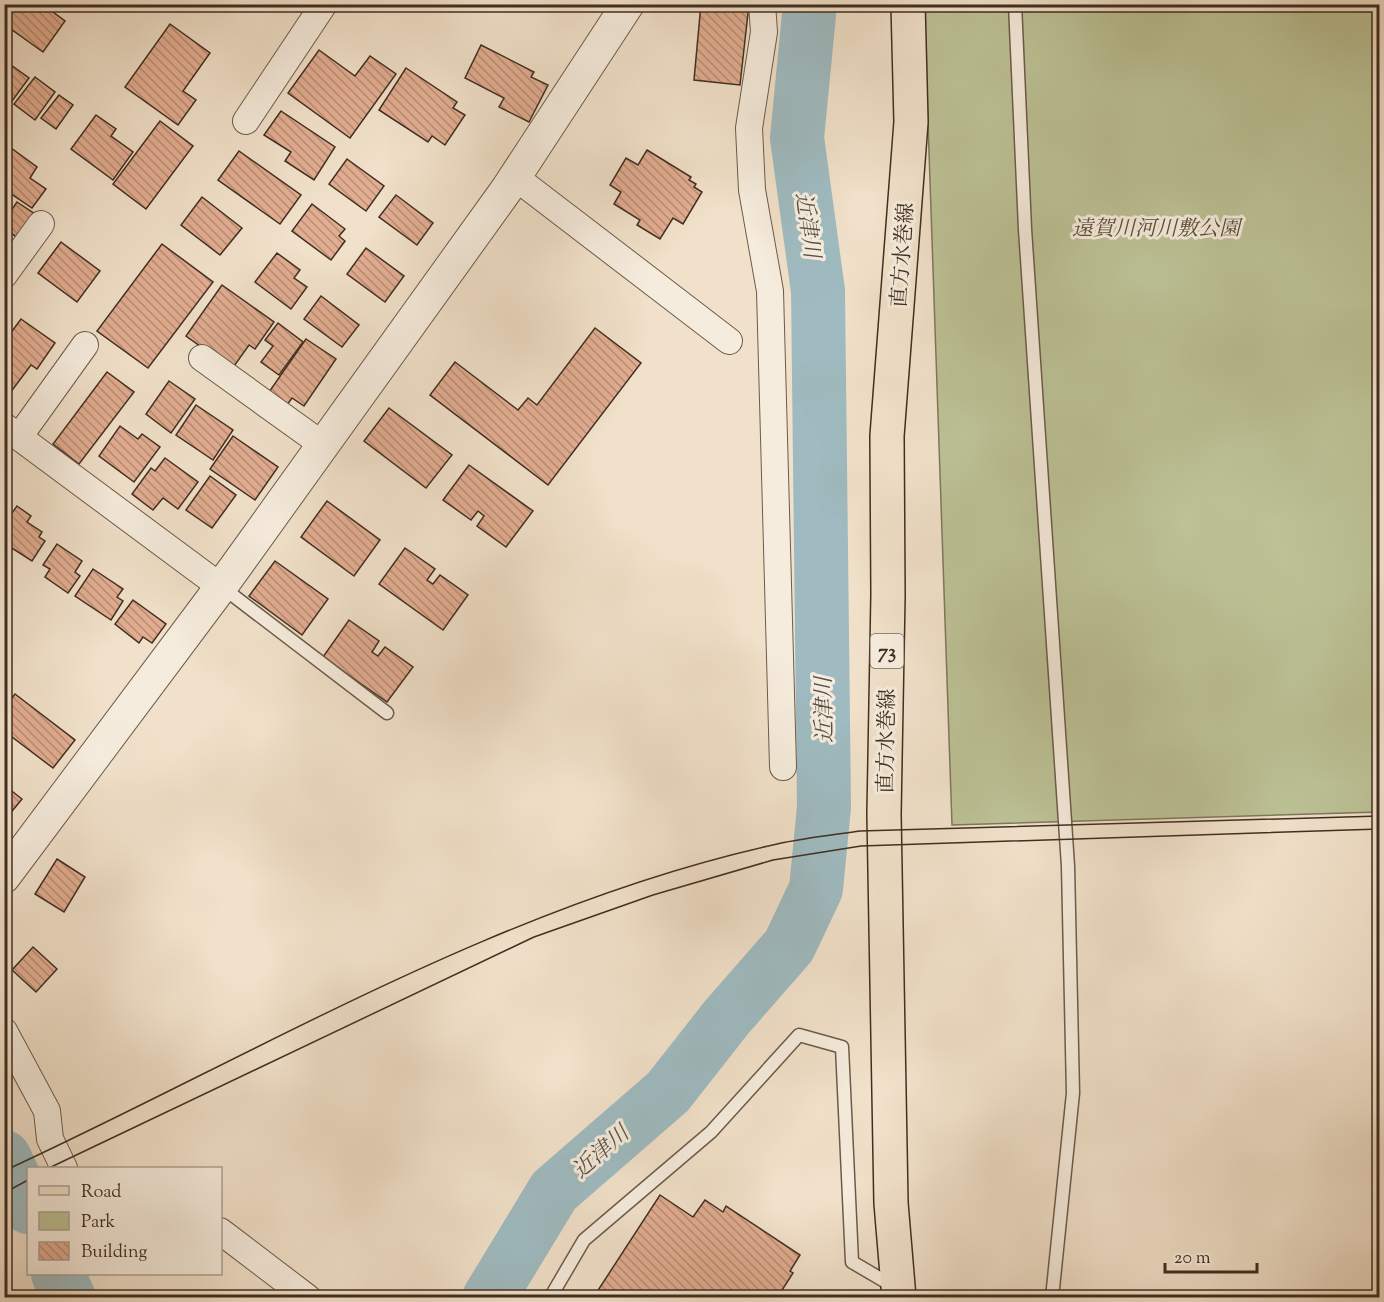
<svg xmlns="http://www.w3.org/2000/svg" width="1384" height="1302" font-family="'Sorts Mill Goudy','Noto Serif JP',serif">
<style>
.park{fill:#bcc296;stroke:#7e785c;stroke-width:1.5}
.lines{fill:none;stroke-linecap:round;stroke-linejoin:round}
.river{stroke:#9fbbc1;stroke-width:54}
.building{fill:url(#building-back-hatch);stroke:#402e21;stroke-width:1.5}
.service-casing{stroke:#6c5b4b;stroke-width:15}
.minor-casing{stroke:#6c5b4b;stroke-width:28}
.tertiary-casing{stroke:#6c5b4b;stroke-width:34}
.primary-casing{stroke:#402e21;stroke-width:36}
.service{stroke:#f6ecdd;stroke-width:12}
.minor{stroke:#f6ecdd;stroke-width:26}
.tertiary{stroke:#f6ecdd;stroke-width:32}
.primary{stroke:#f1e1ca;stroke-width:33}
.tram{stroke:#402e21;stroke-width:1.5}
.labels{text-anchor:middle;stroke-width:6;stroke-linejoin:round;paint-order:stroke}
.shield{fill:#f6ecdd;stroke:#776759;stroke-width:1.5}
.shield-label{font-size:20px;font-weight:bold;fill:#402e21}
.park-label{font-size:21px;font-style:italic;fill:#594c38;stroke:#f6ecdd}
.street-label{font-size:21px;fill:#402e21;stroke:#f6ecdd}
.water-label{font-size:22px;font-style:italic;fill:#585149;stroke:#f6ecdd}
</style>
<defs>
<pattern id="building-back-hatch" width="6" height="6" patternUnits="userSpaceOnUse" patternTransform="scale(1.5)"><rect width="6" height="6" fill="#e2ad91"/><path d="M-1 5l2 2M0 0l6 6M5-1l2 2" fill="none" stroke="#b98d76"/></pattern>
</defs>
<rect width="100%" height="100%" fill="#f1e1ca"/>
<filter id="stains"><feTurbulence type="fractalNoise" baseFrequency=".00333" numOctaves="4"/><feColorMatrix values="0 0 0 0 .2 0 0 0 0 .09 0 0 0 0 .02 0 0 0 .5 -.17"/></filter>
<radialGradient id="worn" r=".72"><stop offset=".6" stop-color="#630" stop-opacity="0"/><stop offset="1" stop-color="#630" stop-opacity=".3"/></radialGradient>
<polygon class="park" points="924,5 1379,5 1379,812 952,825"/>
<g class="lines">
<g class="river">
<polyline points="4,1157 28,1207"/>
<polyline points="58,1274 69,1298"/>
<polyline points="489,1298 554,1191 668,1092 726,1018 789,946 816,889 824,807 818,291 797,138 810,4"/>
</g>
</g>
<g class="building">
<polygon points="8,4 42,4 65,21 43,52 4,24 4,10"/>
<polygon points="701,4 749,4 740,85 694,80"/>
<polygon points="170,24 210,53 183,91 196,100 178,125 125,87"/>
<polygon points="481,45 534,72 531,77 548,85 529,122 499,107 504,98 465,78"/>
<polygon points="319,50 355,76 370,56 396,74 350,138 288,93"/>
<polygon points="4,60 29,78 9,105 4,102"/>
<polygon points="406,68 457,102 453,108 465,115 445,145 432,136 428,142 379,110"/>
<polygon points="35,77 55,92 35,120 14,104"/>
<polygon points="59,95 73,105 56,129 41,118"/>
<polygon points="281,111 335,147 314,180 285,161 291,152 264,135"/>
<polygon points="96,115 116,129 111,136 133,152 113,180 71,149"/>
<polygon points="160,121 193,146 146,209 113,184"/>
<polygon points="7,145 37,167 30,178 46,189 32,208 4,189"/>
<polygon points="647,150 691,177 689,180 696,184 694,187 702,192 683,224 673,218 660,239 637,225 640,220 614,204 621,192 610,185 626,158 638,165"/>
<polygon points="239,151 301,195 280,224 218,180"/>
<polygon points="347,159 384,186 366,211 329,184"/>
<polygon points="396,195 433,223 417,245 379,217"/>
<polygon points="202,197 242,228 220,255 181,225"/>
<polygon points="17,202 35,214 20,239 4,229 4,221"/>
<polygon points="312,204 345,229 339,236 345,241 331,260 292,231"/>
<polygon points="61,242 100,271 77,302 38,273"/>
<polygon points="162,244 213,282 148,368 97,331"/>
<polygon points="366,248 404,276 385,302 347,274"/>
<polygon points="277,253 300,270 294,278 307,287 291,309 255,282"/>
<polygon points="222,285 274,322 255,349 249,345 232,369 186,336"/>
<polygon points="321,296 359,325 342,347 304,319"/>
<polygon points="21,319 55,343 37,369 31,365 4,401 4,342"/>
<polygon points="278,323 303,342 279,375 261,362 273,346 265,340"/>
<polygon points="595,328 641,363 548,485 430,395 455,362 518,410 528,398 537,405"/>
<polygon points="306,339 336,359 304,406 292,398 287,405 269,392"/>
<polygon points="107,372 134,392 79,464 53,444"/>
<polygon points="169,381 195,399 171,433 146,414"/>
<polygon points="196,405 233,430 213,460 176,435"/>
<polygon points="389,408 452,455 426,488 364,441"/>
<polygon points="120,426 138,439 142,434 160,447 134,482 99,456"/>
<polygon points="233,436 278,467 255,500 210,469"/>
<polygon points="165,458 198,482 178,509 163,498 153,510 132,494 151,468 155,471"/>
<polygon points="469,465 533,511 506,547 477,526 484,516 478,511 471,520 443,500"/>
<polygon points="210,476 236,495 212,528 186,510"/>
<polygon points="327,501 380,540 354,576 301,537"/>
<polygon points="17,506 31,516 27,522 42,532 39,537 45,541 32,561 4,543 4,524"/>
<polygon points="57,544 82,561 75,572 80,576 68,593 45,577 50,569 43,565"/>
<polygon points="405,548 435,569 427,580 433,584 440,575 468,595 443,630 379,584"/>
<polygon points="275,561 328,599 302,635 249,596"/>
<polygon points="93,569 123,589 117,597 123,601 111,620 75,596"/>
<polygon points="133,600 166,624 152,643 143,637 139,643 115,624"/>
<polygon points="349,620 379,641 372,652 378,656 385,647 413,667 387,702 323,657"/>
<polygon points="15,694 75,740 53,768 4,731 4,708"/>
<polygon points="4,785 22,799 4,821"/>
<polygon points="57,859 85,877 64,912 35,894"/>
<polygon points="33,947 57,969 36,992 12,970"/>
<polygon points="660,1195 693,1217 705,1200 723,1212 726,1206 800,1255 790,1271 793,1273 777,1298 593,1298"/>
</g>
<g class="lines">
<defs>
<g id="service">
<polyline points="1015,4 1025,229 1068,866 1073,1093 1052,1298"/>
<polyline points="222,587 387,713"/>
<polyline points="550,1298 584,1240 711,1132 799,1035 842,1047 852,1262 893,1286"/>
</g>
<g id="minor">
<polyline points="762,4 764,32 749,128 752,190 770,291 783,767"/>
<polyline points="246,121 324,4"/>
<polyline points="515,177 729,341"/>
<polyline points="4,275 41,224"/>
<polyline points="202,358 323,445"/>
<polyline points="4,426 221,587"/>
<polyline points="19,437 85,345"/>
<polyline points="4,1031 47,1111 50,1139 64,1168"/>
<polyline points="220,1231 308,1298"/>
</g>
<polyline id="tertiary" points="4,877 221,587 507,189 628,4"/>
<polyline id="primary" points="899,1298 891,1203 884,814 888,595 887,436 911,122 908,4"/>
</defs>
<use href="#service" class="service-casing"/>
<use href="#minor" class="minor-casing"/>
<use href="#tertiary" class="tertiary-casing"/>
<use href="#primary" class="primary-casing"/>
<use href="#service" class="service"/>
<use href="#minor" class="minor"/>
<use href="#tertiary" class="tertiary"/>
<use href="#primary" class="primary"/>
<g class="tram">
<polyline points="49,1168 534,937 653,895 773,860 861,846 1380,829"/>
<path d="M4,1171c253,-117 499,-267 773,-327 27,-6 55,-9 83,-13l520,-15"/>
<polyline points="4,1193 28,1180"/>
</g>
</g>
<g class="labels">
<rect class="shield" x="870.5" y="634" width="33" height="34" rx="4.5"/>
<g class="shield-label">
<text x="887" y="658">73</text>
</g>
<g class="park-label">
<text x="1156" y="235">遠賀川河川敷公園</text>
</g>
<g class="street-label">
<text transform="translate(902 255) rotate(-86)" y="7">直方水巻線</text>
<text transform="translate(886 741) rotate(-89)" y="7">直方水巻線</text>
</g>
<g class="water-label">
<text transform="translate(809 225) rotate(82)" y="8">近津川</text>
<text transform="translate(823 710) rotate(-91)" y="8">近津川</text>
<text transform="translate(600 1151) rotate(-41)" y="8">近津川</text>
</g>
</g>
<rect width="1384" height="1302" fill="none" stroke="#f1e1ca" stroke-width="24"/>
<rect x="6" y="6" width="1372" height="1290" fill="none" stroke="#402e21" stroke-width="3"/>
<rect x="12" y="12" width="1360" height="1278" fill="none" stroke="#402e21" stroke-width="1.5"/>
<rect x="27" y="1167" width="195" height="108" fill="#f6ecdd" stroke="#ada092" stroke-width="1.5"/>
<rect x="39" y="1186" width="30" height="9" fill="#f1e1ca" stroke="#ada092" stroke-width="1.5"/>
<text x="81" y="1197" font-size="18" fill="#402e21">Road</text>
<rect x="39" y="1212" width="30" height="18" fill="#bcc296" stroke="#ada092" stroke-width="1.5"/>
<text x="81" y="1227" font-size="18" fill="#402e21">Park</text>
<rect x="39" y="1242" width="30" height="18" fill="url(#building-back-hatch)" stroke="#ada092" stroke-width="1.5"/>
<text x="81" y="1257" font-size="18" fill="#402e21">Building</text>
<path d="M1165 1263v9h92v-9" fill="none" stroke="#402e21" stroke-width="3"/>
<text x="1174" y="1263" font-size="18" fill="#402e21" stroke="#f6ecdd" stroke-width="4.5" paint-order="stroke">20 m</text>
<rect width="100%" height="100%" filter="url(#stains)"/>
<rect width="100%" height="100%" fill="url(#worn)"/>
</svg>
